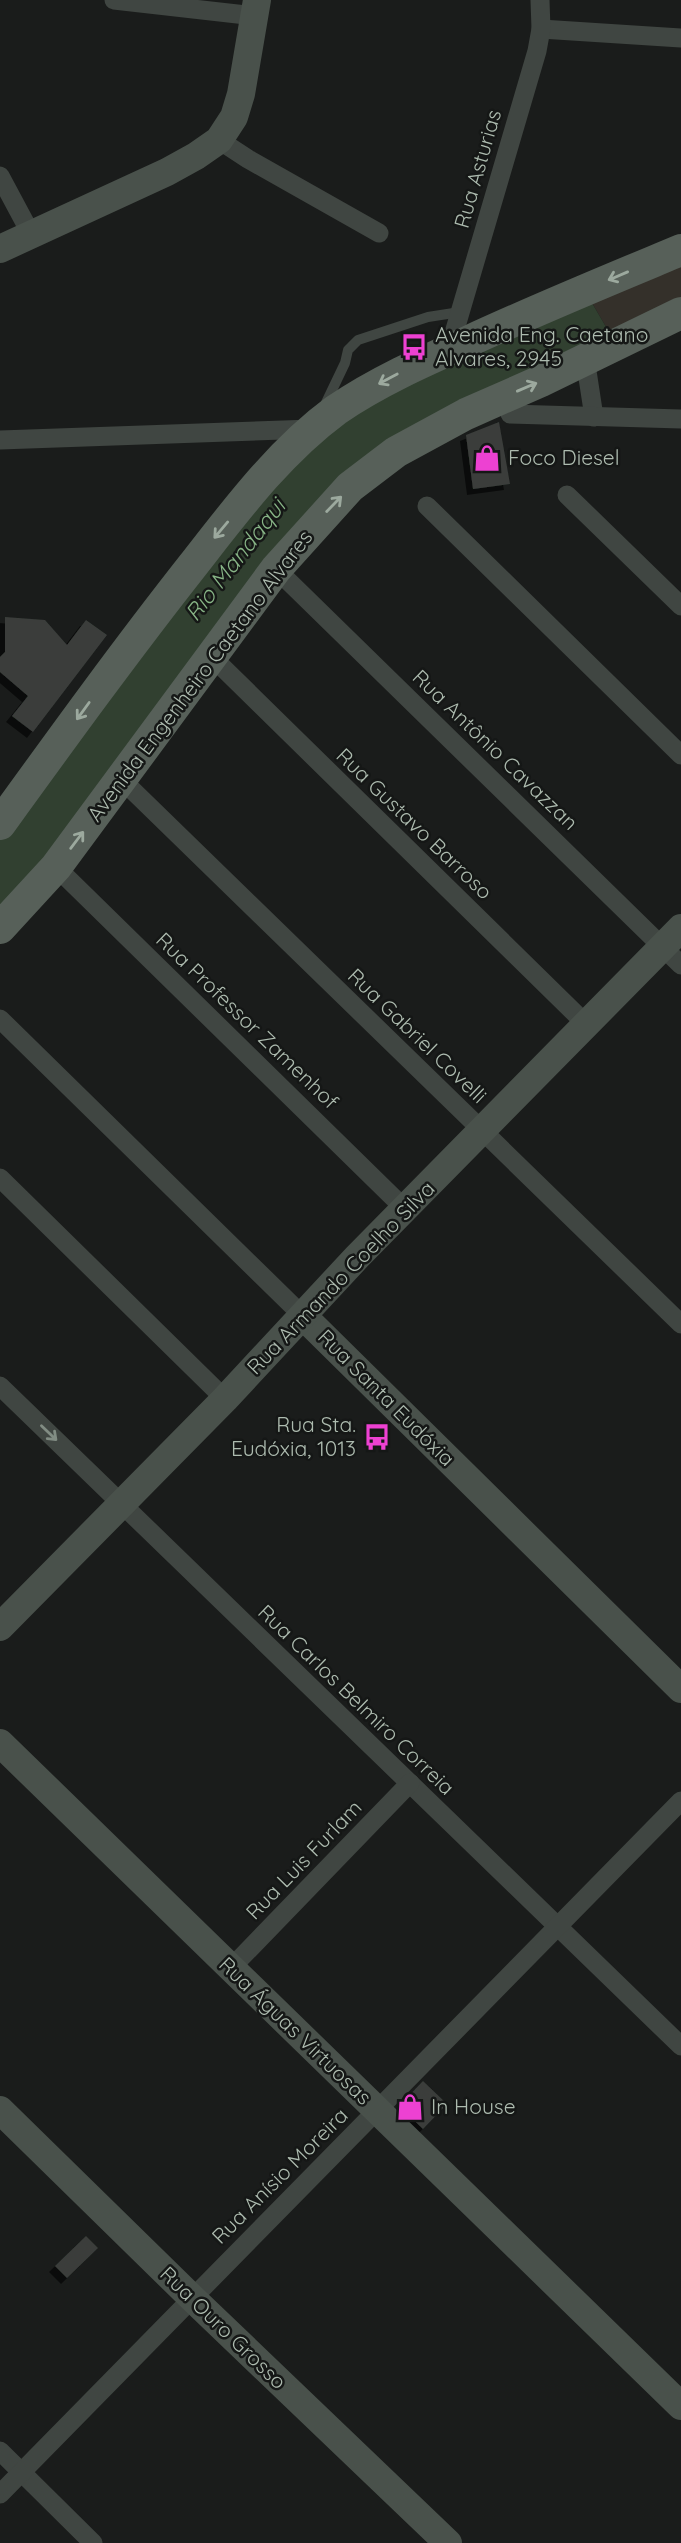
<svg xmlns="http://www.w3.org/2000/svg" width="681" height="2543" font-family="Quicksand,sans-serif">
<style>
.green{fill:#34302a}
.water{fill:#314030}
.building{fill:#3a3e3b;filter:url(#shadow)}
.lines{fill:none;stroke-linecap:round;stroke-linejoin:round}
.lane{stroke:#404642;stroke-width:10}
.street{stroke:#404642;stroke-width:19}
.secondary{stroke:#49514b;stroke-width:28}
.primary{stroke:#576059;stroke-width:32}
.oneway{stroke:#9ca99e}
.oneway2{stroke:#818c83}
.labels{text-anchor:middle;stroke-width:5;stroke-linejoin:round;paint-order:stroke}
.street-label{font-size:21px;fill:#adbbaf;stroke:#151716}
.poi-label{font-size:21px;fill:#adbbaf;stroke:#151716;text-anchor:start}
.water-label{font-size:23px;font-style:italic;fill:#87b486;stroke:#151716}
</style>
<defs>
<filter id="shadow"><feDropShadow dx="-6" dy="6" stdDeviation="0" flood-color="#0009"/></filter>
</defs>
<rect width="100%" height="100%" fill="#1a1c1b"/>
<polygon class="green" points="681,257 681,302 609,332 592,303"/>
<polygon class="water" points="592,303 609,332 406,429 0,911 0,837 250,502 362,399"/>
<g class="building">
<polygon points="499,422 510,484 473,489 466,435"/>
<polygon points="5,617 45,620 67,645 86,620 107,635 33,732 12,716 28,696 0,672 0,657 5,652"/>
<polygon points="423,2081 447,2104 423,2129 399,2106"/>
<polygon points="86,2236 98,2248 67,2278 55,2266"/>
</g>
<g class="lines">
<polyline class="lane" points="323,409 345,363 348,350 358,340 428,317 460,312"/>
<g class="street">
<polyline points="114,0 255,16"/>
<polyline points="541,29 681,38"/>
<polyline points="219,140 248,159 379,233"/>
<polyline points="0,176 31,234"/>
<polyline points="449,350 537,51 541,29 540,0"/>
<polyline points="585,358 594,417"/>
<polyline points="510,414 681,419"/>
<polyline points="0,440 312,429"/>
<polyline points="567,495 681,606"/>
<polyline points="427,506 681,755"/>
<polyline points="276,569 681,965"/>
<polyline points="211,656 586,1024"/>
<polyline points="122,780 681,1324"/>
<polyline points="56,867 405,1209"/>
<polyline points="0,1019 303,1316"/>
<polyline points="0,1178 225,1399"/>
<polyline points="0,1386 681,2046"/>
<polyline points="231,1968 410,1783"/>
<polyline points="0,2451 93,2543"/>
<polyline points="0,2494 681,1801"/>
</g>
<g class="secondary">
<polyline points="0,249 167,172 196,156 219,140 234,117 241,94 257,0"/>
<polyline points="303,1316 681,1689"/>
<polyline points="0,1627 225,1399 357,1257 681,928"/>
<polyline points="0,1743 681,2406"/>
<polyline points="0,2110 192,2298 448,2543"/>
</g>
<g class="primary">
<path d="M0,824c63,-87 126,-174 193,-259 43,-55 86,-113 143,-155 41,-28 86,-48 131,-68 71,-33 142,-62 214,-92"/>
<polyline points="0,928 56,867 276,569 350,487 396,452 466,414 541,381 681,313"/>
</g>
</g>
<defs><path id="oneway-shaft" d="M-6 0H5M1.5-3L5.5 0L1.5 3" fill="none" stroke-width="1.6" stroke-linecap="round" stroke-linejoin="round" transform="scale(1.75)"/></defs>
<g class="oneway">
<use href="#oneway-shaft" transform="translate(618 276) rotate(157)"/>
<use href="#oneway-shaft" transform="translate(388 379) rotate(152)"/>
<use href="#oneway-shaft" transform="translate(527 387) rotate(-23)"/>
<use href="#oneway-shaft" transform="translate(334 504) rotate(-46)"/>
<use href="#oneway-shaft" transform="translate(221 530) rotate(130)"/>
<use href="#oneway-shaft" transform="translate(83 711) rotate(126)"/>
<use href="#oneway-shaft" transform="translate(77 840) rotate(-53)"/>
</g>
<use class="oneway2" href="#oneway-shaft" transform="translate(49 1433) rotate(44)"/>
<defs>
<symbol id="bus-bare" viewBox="-9 -9 18 18"><path d="M-5-6H5V4H4V6H2V4H-2V6H-4V4H-5ZM-3.5-4V0h7V-4ZM-3.5 1.2v1.5H-2V1.2ZM2 1.2v1.5H3.5V1.2Z" fill="#ed41d2" stroke="#151716" stroke-width="2.5" paint-order="stroke"/></symbol>
<symbol id="shop-bare" viewBox="-9 -9 18 18"><path d="M-5-2.5h2.3a2.7 3.5 0 0 1 5.4 0H5L5.5 6h-11ZM-1.5-2.5h3a1.5 2.3 0 0 0-3 0Z" fill="#ed41d2" stroke="#151716" stroke-width="2.5" paint-order="stroke"/></symbol>
</defs>
<g fill-rule="evenodd">
<use href="#bus-bare" x="395" y="328" width="38" height="38"/>
<use href="#shop-bare" x="468" y="439" width="38" height="38"/>
<use href="#bus-bare" x="358" y="1418" width="38" height="38"/>
<use href="#shop-bare" x="391" y="2088" width="38" height="38"/>
</g>
<g class="labels">
<g class="street-label">
<text transform="translate(478 169) rotate(-74)" y="7">Rua Asturias</text>
<text transform="translate(200 676) rotate(-53)" y="7">Avenida Engenheiro Caetano Alvares</text>
<text transform="translate(495 750) rotate(44)" y="7">Rua Antônio Cavazzan</text>
<text transform="translate(414 824) rotate(44)" y="7">Rua Gustavo Barroso</text>
<text transform="translate(247 1021) rotate(44)" y="7">Rua Professor Zamenhof</text>
<text transform="translate(417 1036) rotate(44)" y="7">Rua Gabriel Covelli</text>
<text transform="translate(341 1278) rotate(-46)" y="7">Rua Armando Coelho Silva</text>
<text transform="translate(386 1398) rotate(45)" y="7">Rua Santa Eudóxia</text>
<text transform="translate(356 1700) rotate(44)" y="7">Rua Carlos Belmiro Correia</text>
<text transform="translate(304 1860) rotate(-46)" y="7">Rua Luis Furlam</text>
<text transform="translate(295 2031) rotate(44)" y="7">Rua Águas Virtuosas</text>
<text transform="translate(280 2176) rotate(-45)" y="7">Rua Anísio Moreira</text>
<text transform="translate(223 2328) rotate(44)" y="7">Rua Ouro Grosso</text>
</g>
<g class="poi-label">
<text x="435" y="342">Avenida Eng. Caetano<tspan x="435" dy="24">Alvares, 2945</tspan></text>
<text x="508" y="465">Foco Diesel</text>
<text x="356" y="1432" text-anchor="end">Rua Sta.<tspan x="356" dy="24">Eudóxia, 1013</tspan></text>
<text x="431" y="2114">In House</text>
</g>
<g class="water-label">
<text transform="translate(235 560) rotate(-52)" y="8">Rio Mandaqui</text>
</g>
</g>
</svg>
